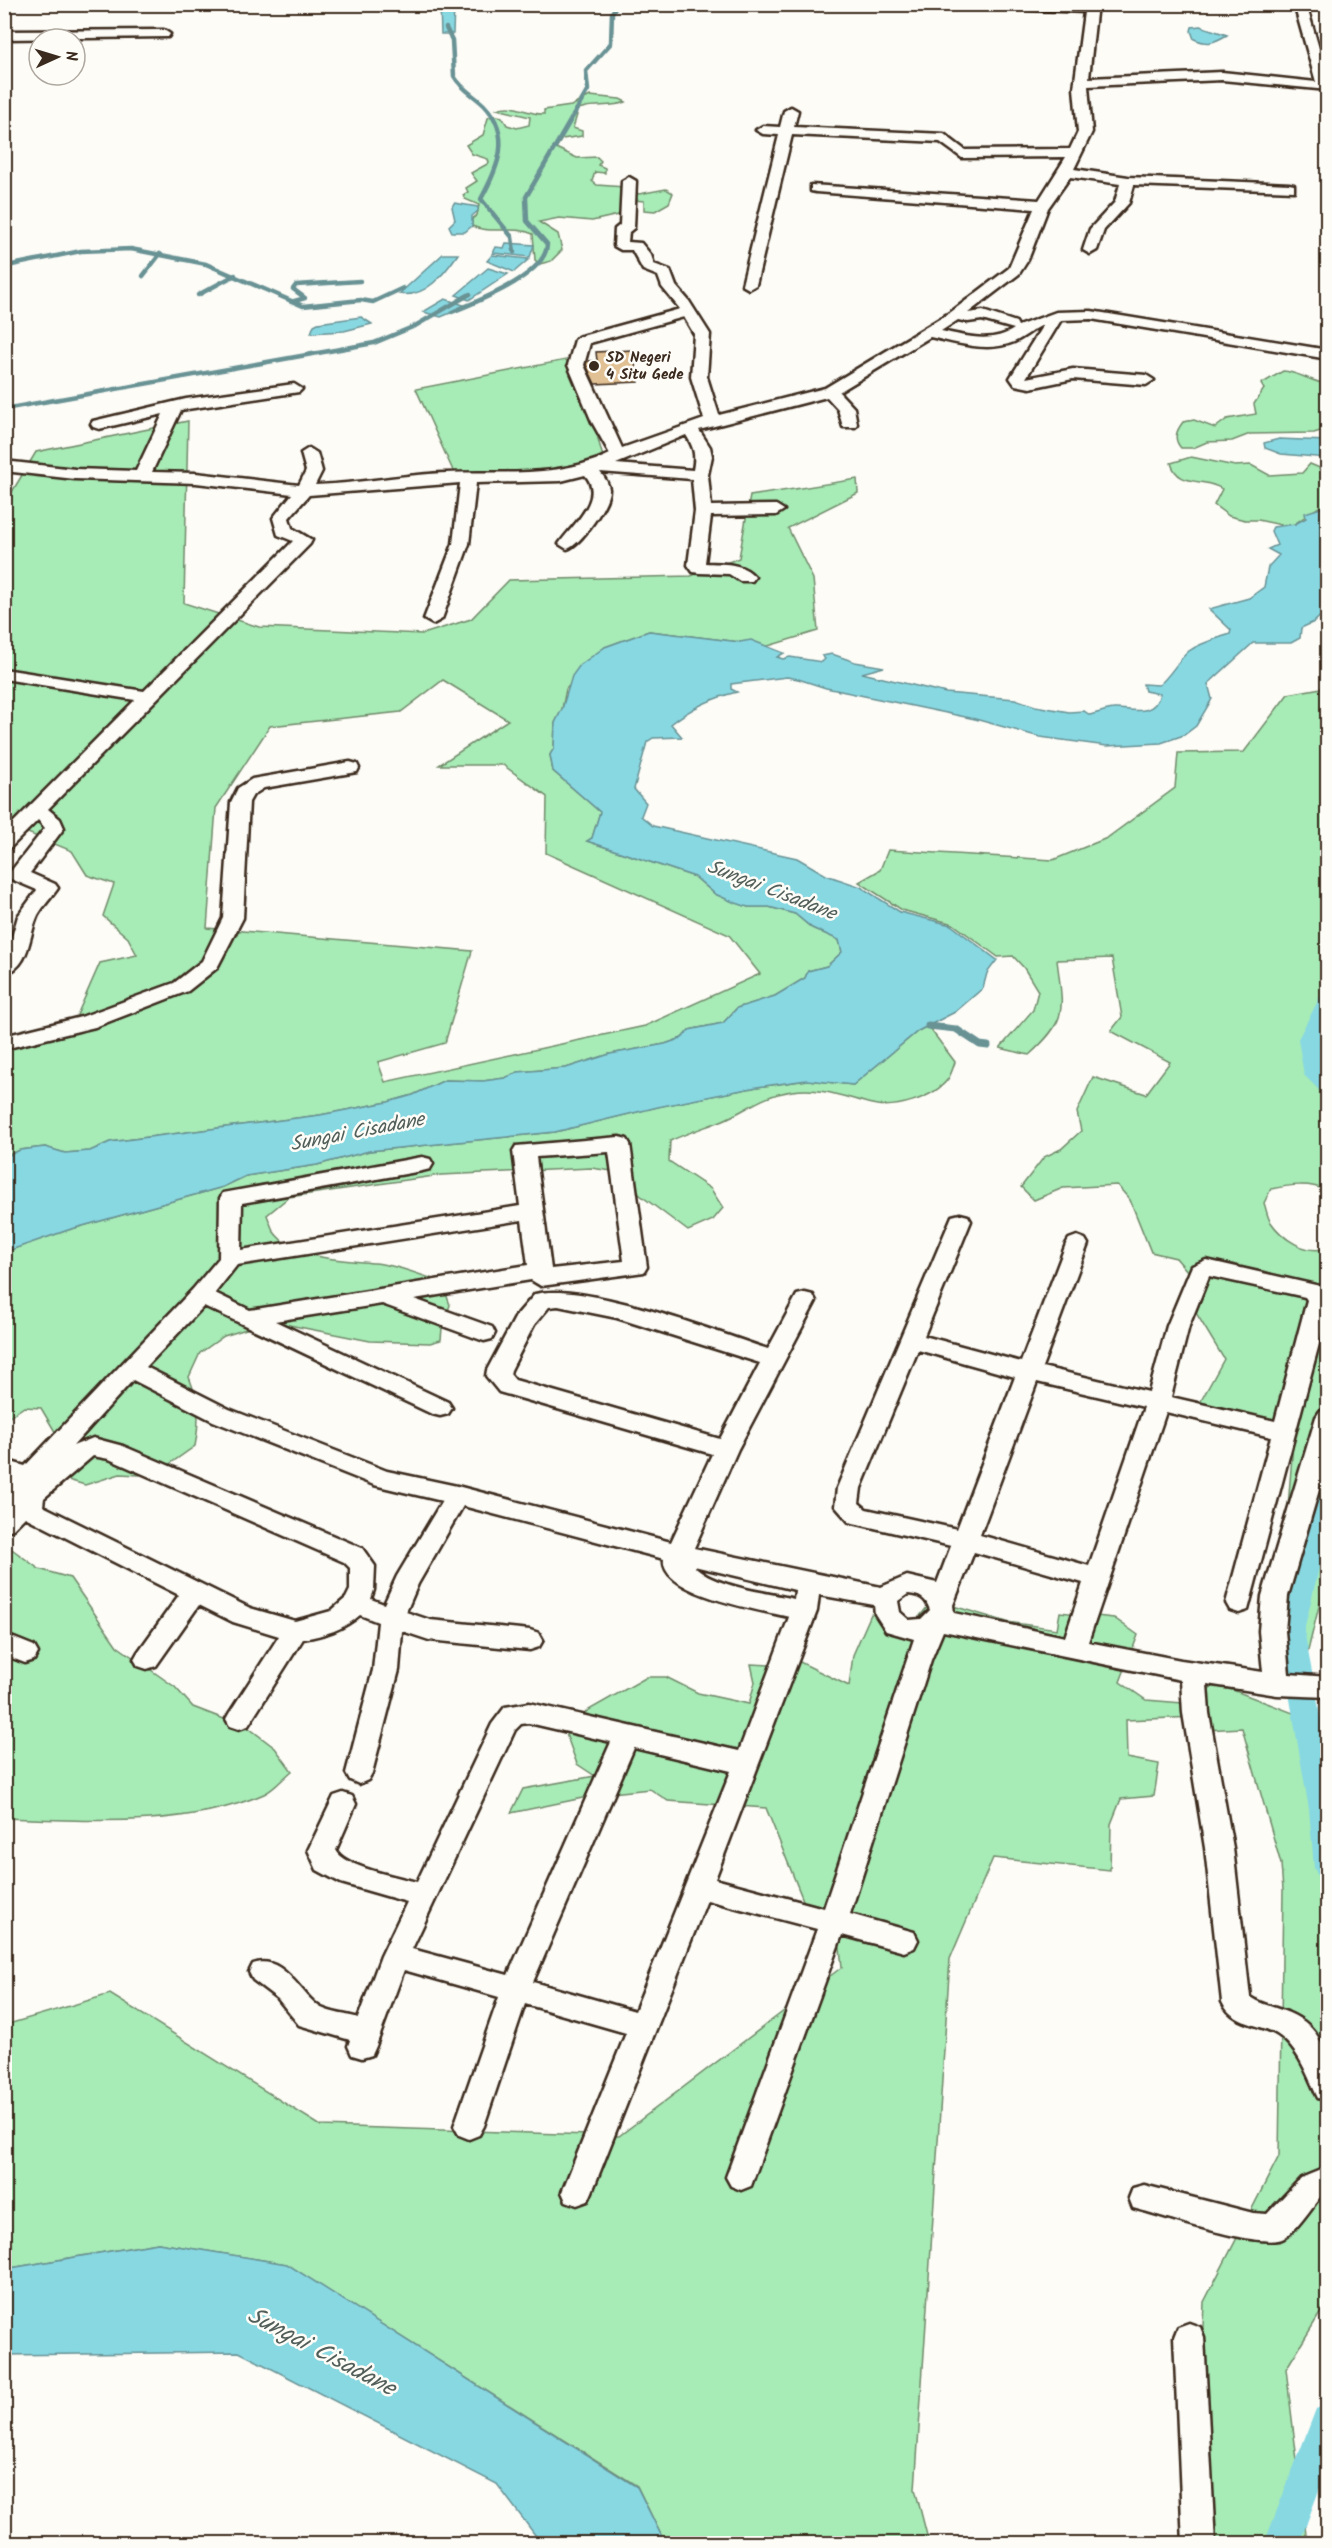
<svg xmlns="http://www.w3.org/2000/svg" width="1332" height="2548" font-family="Kalam,sans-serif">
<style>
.green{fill:#a7ebb6;stroke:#718a6a;stroke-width:1.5;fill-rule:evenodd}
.water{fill:#88d8e2;stroke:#699294;stroke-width:1.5}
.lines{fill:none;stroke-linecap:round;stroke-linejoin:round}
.stream-far1{stroke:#699294;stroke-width:4.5}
.stream{stroke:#699294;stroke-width:7}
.canal{fill:#88d8e2;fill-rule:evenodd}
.building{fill:#e1c093;stroke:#3b2a1e;stroke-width:1.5}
.minor-casing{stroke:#3b2a1e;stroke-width:5}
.minor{fill:#fdfcf7;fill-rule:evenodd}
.poi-dot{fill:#3b2a1e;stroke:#fdfcf7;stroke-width:2}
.labels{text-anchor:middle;stroke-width:5;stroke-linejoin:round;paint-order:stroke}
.far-poi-label{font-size:15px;font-weight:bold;fill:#3b2a1e;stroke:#fdfcf7;text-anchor:start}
.water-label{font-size:20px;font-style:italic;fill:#525e59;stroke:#fdfcf7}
.near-water-label{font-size:24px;font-style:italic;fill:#525e59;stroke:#fdfcf7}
</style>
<rect width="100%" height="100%" fill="#fdfcf7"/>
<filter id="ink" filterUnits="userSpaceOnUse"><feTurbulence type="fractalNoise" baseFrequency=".0167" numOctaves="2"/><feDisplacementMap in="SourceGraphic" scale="12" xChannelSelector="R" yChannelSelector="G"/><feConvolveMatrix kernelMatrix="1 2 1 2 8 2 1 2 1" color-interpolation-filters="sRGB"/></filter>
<g filter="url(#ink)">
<g class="green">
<path d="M590,96l30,3 6,3c-17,7 -36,0 -52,9l3,4 -4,13 9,3v5l-20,3 -6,9 21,10 20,-1 4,4 -3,4 7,3v5l-10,-1 -3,9 5,4 28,2 14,7 27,-5 7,4 -4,10 -14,8 -11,-1v-9l-10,-1 -7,13 -35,8 -33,-3 -20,4 19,12 4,16 -11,11 -11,3 -5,-4 -2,-26c-20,-9 -42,1 -61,-8v-7l5,-4 2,-10 -14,-6 -2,-4 5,-3 -2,-4 11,-7 -6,-8 18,-10 -1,-4 -16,-5 -6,-9 17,-10 5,-17 5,-3 9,2 5,8 10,3 12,-3 1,-8 -33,-8c18,-7 30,6 47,5v-4l27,-4z"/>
<polygon points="576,358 603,457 561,474 455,475 416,389"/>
<path d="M1283,371c16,1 28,11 44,13v45l-13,4 -64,1 -18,7 -25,1 -14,6h-12c-8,-9 -5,-17 2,-26l11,-2 21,8 12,-9 29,-5 -2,-10 10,-15 -3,-5z"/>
<path d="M188,421l-4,182 75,24 164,7 48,-15 38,-39 182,-4 48,-18 11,-62 107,-17 1,14 -70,35 25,51 5,52 -53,16 -14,-6 -11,1 -91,-11 -44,16 -39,42 -4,20 -7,14 -1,25 -4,7 3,16 47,41 -8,26 -5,3 108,36 20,17 33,13h21l26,7 17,14 27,12 3,12 -15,14 -19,5 -3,7 -30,18 -38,12 -14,15 -34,7 -7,8 -17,6 -55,10 -44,14 -48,4 -13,6 -22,3 -38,-1 -32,15 -25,7 -68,13 -210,27 -20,9 -25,2 -20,-6 -25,3 -15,7v-122l69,-13 26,-59 37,-8 -9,-17 -25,-22 11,-32 -27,-9 -15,-24 -44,-18 -23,9 -1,-337 32,-53zM443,680l65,40 -69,45h64l44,32 -1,56 183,82 31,39 -115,52 -260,56 -7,-20 67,-19 27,-92 -265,-23 9,-120 54,-82 131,-14z"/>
<path d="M1191,457l44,9 16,-1 18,10 33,-2 8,-9 17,7v34l-8,2 -29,20 -32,-7h-13l-16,-4 -15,-11 8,-16c-17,-12 -44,-1 -51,-26z"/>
<path d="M1327,687v504c-17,-9 -37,-6 -56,-2l-7,14c2,5 3,13 6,18 12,18 36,34 57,27v326l-28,113 -21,-50 16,-207 -98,-20 28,-51 -34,-56 14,-12 -28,-33 -25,-6 -21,-52 -13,-15 -54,3 -29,12 -13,-13 23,-30 17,-8 20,-18 -4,-19 16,-35 53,17 24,-32 -59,-31 11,-14 -10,-59 -55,2c6,50 12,59 -28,95l-29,-7 33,-38 5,-19 -14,-23 -11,-12 -15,1 -45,-33 -51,-14 -43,-28 21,-12 8,-20 165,10 54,-22 68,-50 3,-35 66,-1 44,-58z"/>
<path d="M928,1026l27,36c-2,6 -4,13 -7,17 -14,19 -54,31 -76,25 -28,-7 -49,-17 -80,-13 -32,5 -44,19 -71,30 -18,7 -34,12 -51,20l-1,20 42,28 12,19 -10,12 -25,11 -56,-42 -13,-17 -28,-4 -150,7 -152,22 -22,18c2,5 4,12 7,17 20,28 71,28 101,31 22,2 45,12 67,19l8,23 -8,23 -1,12 -11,3 -60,-2 -86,-17 -25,1 -35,11 -24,17 -11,24c10,25 11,43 6,69l-34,24 -22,5 -19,-1 -35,11 -31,-9 3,-41 -16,-27 -17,-1 -19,13 -1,-168 64,-22 155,-43 23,-11 71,-11 52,-14 186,-19 106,-26 96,-19 51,-7 45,5 65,-54z"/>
<path d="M5,1544l34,25 31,9 47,68 58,41 18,20 57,22 25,19 17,23c-9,7 -18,19 -28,23 -77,34 -177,27 -259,24z"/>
<polygon points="933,1600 1007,1622 1057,1629 1060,1612 1114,1618 1138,1635 1120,1682 1146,1700 1183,1703 1217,1684 1327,1726 1327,2302 1286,2369 1307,2543 1194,2543 1204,2302 1279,2156 1283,1890 1281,1864 1242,1728 1205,1730 1195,1717 1126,1720 1127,1758 1159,1764 1154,1796 1121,1799 1111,1824 1110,1870 993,1858 950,1959 915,2489 929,2543 665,2543 637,2486 286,2264 158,2243 5,2269 5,2025 110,1994 321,2126 619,2136 842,1967 835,1902 807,1910 766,1808 668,1801 650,1789 602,1794 511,1813 523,1789 595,1776 577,1764 566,1734 587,1711 647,1677 666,1677 698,1693 749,1704 755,1682 751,1664 788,1666 800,1662 849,1686 853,1655 871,1614 915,1622"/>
</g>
<g class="water">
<polygon points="440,5 454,5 453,34 441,34"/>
<path d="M1200,26l27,9c-14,8 -19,10 -33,4l-3,-8 1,-4z"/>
<polygon points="454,203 478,207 478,211 472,216 472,226 465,232 452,232 449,226 455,220 452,207"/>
<polygon points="506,243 534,245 530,257 493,253 496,247 504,248"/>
<path d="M443,254h15c-13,19 -33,45 -59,40z"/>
<polygon points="492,255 529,259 514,272 487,261"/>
<polygon points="488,268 508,274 469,300 456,295"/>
<polygon points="445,299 467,306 441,317 423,312"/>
<polygon points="361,317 372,324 344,331 311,333 314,325 318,323"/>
<polygon points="1279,439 1327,441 1327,458 1281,454 1265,448 1264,443"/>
<path d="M1327,506v104l-13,12 -13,6 -1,10 -9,5h-38l-45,41 4,15 -16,27 -12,9 -23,8 -54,3 -67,-9 -65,-18 -149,-31 -28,-9 -11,-2 -56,7v5l6,3c-25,6 -46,16 -66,32l11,13 -29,1 -6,4 -13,47 12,14 -5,13 12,10 144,32 29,17 35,12 39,25 51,13 46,35 -10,13 -4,15 -28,24 -37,19 -65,54 -46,-5 -50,7 -99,20 -103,25 -186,19 -52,14 -71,11 -23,11 -155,43 -63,22v-95l15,-7 25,-3 20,6 25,-2 20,-9 210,-27 68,-13 25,-7 32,-15 38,1 22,-3 13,-6 48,-4 44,-14 55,-10 17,-6 7,-8 34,-7 14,-15 38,-12 30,-18 3,-7 19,-5 15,-14 -3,-12 -27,-12 -17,-14 -26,-7h-21l-15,-5 -18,-8 -20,-17 -108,-36 5,-3 8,-26 -47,-41 -3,-16 4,-7 1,-25 7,-14 10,-33 8,-11 25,-18 44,-16 91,11 11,-2 33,13 -7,4 6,2 7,-2 32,5 3,-3 -3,-3 10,-2 23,8 29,5 -22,6 84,20 69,6 20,7 34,6 15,-1 6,4c7,-2 16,-5 24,-6 16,-1 39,10 46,-15l-15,-3 -2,-7 16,1c12,-10 19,-25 30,-34 11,-8 27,-12 41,-17l1,-4 -22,-21 40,-11 15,-11 4,-20 11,-12 -11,-6 9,-4 -6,-14 2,-4 22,-3 11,-6 -1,-5z"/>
<polygon points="158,2243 287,2264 637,2487 665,2543 541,2543 497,2484 239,2352 5,2355 5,2269"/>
</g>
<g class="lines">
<g class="stream-far1">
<path d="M446,28l6,12 2,36c7,13 20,19 30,29 29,30 14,63 -3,94l31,38 2,15"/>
<polyline points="7,266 81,251 131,249 206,264 303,306 361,300 373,302 403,288"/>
<polyline points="143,276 160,254"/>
<polyline points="198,295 235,275"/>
<polyline points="291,302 305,298 293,289 296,285 360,281"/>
<path d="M452,312c26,-11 95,-37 95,-68l-20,-23 -1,-24 62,-107 -2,-19 25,-28 1,-30 5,-9"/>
<polyline points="4,409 374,343 415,326 470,294"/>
</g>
<polyline class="stream" points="928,1026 956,1029 980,1045 988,1046"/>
<g class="canal">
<polygon points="1328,995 1328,1024 1320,1039 1328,1074 1328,1093 1320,1091 1304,1075 1298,1039 1320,997"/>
<polygon points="1328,1464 1328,1531 1304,1630 1328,1756 1328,1880 1318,1876 1314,1868 1309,1809 1278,1630 1315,1473 1319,1466"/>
<polygon points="1328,2404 1328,2466 1299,2544 1264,2544 1316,2409"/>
</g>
</g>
<polygon class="building" points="632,350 639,382 595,384 586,365 587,361 597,361 596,352"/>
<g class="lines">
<defs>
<g id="minor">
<path d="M985,4h112l-8,74 133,-6 94,10 -22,-78h12l22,75v11l-106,-10 -134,6 4,46 -18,37 54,8 161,7 5,1v6l-160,-6 -5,18 -25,27 -7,20 -7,4 -7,-4 7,-21 25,-27 5,-18 -50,-7 -22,31 -20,52 -9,14 -51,39 15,-2 33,11 2,4 38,-14 35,-1 237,39v9l-237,-40 -30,1 -35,58 47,-9 73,6 8,5 -8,5 -73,-6 -43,9 -15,-3 -5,-7 33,-53c-10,4 -18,12 -29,17 -26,11 -57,1 -84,-5l-91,55 15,16 3,16 -2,3h-12l-5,-18 -11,-12 -128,33 11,17 2,9 -4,19 3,31 65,-1 8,5 -8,5 -65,1 -6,47c17,1 38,-1 50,14l-3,4h-12l-11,-7 -30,-1 -6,-1 -5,-7 7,-54 -3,-32 -92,-7c4,5 8,10 9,17 1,14 -29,57 -42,60l-8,-5c13,-19 47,-46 26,-69l-24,6 -85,2 -7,61 -27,75 -9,5 -9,-5 29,-75 7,-61 -151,12 -20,23 3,10 20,12 -2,4 -262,265 12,10 4,9 -34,45 25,11 3,4c-6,9 -15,18 -20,27 -10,20 -7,52 -34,59v-19l4,-4 10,-35 19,-26 -26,-11 -3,-4 37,-47 -7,-8 -27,27 -7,2v-17l131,-132 -131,-21v-10l140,22 149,-150 -15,-6 -5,-17 19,-24 -96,-11 -121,-4 -71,-8v-10l71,8 61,2 27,-57 -64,15 -6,-2 -2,-3 2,-3 93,-22 108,-15 8,5 -3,3 -118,18 -29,62 44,1 103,12 7,-14 -5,-18 8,-5 8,5 5,18 -7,14c38,-1 76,-8 114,-11 61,-5 124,7 181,-20l-18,-32 -24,-57 7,-25 3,-3 102,-28 -18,-22 -4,-11 -15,-6 -11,-20h-11l-7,-4 1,-17 5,-4 2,-44 7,-4 7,4 -2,47 -5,4 -1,10 13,1 10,12 3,9 16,6 6,16 13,15 21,33 -3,43 12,38 106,-27 126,-76 58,-44 25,-59 -218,-17 -5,-1v-6l228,15 27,-43 -104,1 -22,-16 -148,-7 -36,150 -7,4 -7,-4 37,-150 -16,-1 -7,-4 7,-4 17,1 4,-16 7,-4 7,4 -4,16 150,7 21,16 105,-1 8,-17 -4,-44 10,-76 -93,-4zM684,317l10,17 -3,43 13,42 -82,29 -38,-83 6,-22zM958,320l10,2 14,-2 32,9c-22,15 -49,7 -73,2zM686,435c8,13 10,19 7,35l-77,-6z"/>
<polygon points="164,30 170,34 168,37 4,39 4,31"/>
<polygon points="350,762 357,764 359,768 357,772 264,788 253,795 249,802 243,918 217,968 188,991 95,1027 4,1049 4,1036 81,1017 174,983 202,961 223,918 231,802 238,788 252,779"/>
<path d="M619,1137l8,2 3,5 17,123 -3,5 -103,14 -10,-6 -117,19 78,28 3,6 -3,6 -8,2 -102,-37 -107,17 173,81 4,6 -4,6 -8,2 -8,-2 -228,-108 -58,61 83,42 158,62 70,15 214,56 41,-88 -213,-62 -13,-16 1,-6 29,-54 19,-22c49,-13 181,38 233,55l29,-54 8,-2 8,2 3,6 -78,148 -44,99 187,39 26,-11 30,7 14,-37 -102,-24 -14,-16 2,-18 115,-272 8,-2 8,2 3,5 -47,115 97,26 45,-118 3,-5 8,-3 8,3 3,5 -46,123 107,25 18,-66 25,-60 14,-6 114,26 8,8v16l-80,300 -9,3 -9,-3 -4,-7 45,-166 -105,-25 -78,230 93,18 82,12 -4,-41 3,-35 54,-179 4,-6 8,-2v50l-40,137 -3,35 4,43 39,3v20l-51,-2 -70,-11 2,29 24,135 17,149c11,8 26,10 39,16 40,17 39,52 39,88l-10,-3c-10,-21 -18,-46 -37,-61 -19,-15 -47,-10 -59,-35l-17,-154 -22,-135 -2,-33 -238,-49 -12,29 -81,254 64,18 4,8 -4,8 -10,4 -62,-17 -91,251 -10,4 -10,-4 -5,-9 91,-248 -110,-29 -115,292 -4,9 -11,4 -11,-4 -4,-9 64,-159 -101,-29 -41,122 -5,9 -10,4 -10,-4 -5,-9 45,-129 -95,-27 -28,76 -4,9 -10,3 -10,-3 -4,-9 2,-6 -51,-15 -21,-26 -25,-19 -4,-8 4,-8c29,-10 45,26 64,41 9,8 30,9 41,13l23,-62 26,-54 -66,-19 -24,-13 -9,-20 26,-54 9,-3 9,3 4,8 -20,46c7,17 63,27 81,32l75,-158 13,-17 24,-4 210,48 50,-134c-25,-6 -130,-23 -125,-58l-201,-53 -45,78 -12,28 24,8 100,10 9,3 4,7 -4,7 -9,3 -101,-10 -27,-9 -3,39 -27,103 -4,7 -9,4 -9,-4 -4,-7 27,-103 5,-48 -18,-7c-17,15 -35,20 -57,24l-55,87 -9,3 -9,-3 -4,-7 4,-7 49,-76 -46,-14 -34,-17 -43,61 -9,3 -9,-3 -4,-7 4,-7 41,-57 -154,-78 -12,12 -9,3v-44l8,-8 -8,-2v-18l21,6 168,-177 26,-31 1,-60 3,-5 199,-36 8,2 3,5 -3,5 -8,2 -180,32 -1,47 279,-44 -7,-55 3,-5zM609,1152l15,109 -73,8 -15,-112zM522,1220l6,45 -278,45 -35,-17 22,-28zM1209,1276l96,21 2,3 -32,121 -104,-24 18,-71zM558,1306l59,12 143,45 -40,76 -205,-59 -5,-6 1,-4 23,-45 15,-18zM918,1350l97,27 -58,152 -91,-20 -7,-6 2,-15zM133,1380l80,41 161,64 68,16 -45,75 -13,28 -13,-5 3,-9 1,-24 -13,-18 -239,-102 -30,-8 -20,8zM1037,1382l107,25 -55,159 -109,-31zM93,1456l16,3 235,103 6,6v22l-4,8 -15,13 -36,10 -45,-13 -207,-102 1,-8zM974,1552l109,31 -18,54 -111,-24 -1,-8zM694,1566l101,24 -1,9c-27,-7 -82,-12 -100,-33zM908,1594c12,1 18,4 22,16l-9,9 -12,1 -9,-8 -2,-11zM819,1595l55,10 1,9 11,17 28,8 -90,269 -109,-29 102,-268zM529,1723l82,19 -103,233 -96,-26 103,-219 6,-6zM634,1748l97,23 -96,240 -102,-29z"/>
<polygon points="4,1634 34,1646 38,1653 34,1660 25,1663 4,1655"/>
<path d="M1328,2167v27l-7,2c-11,13 -23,33 -37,42 -20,12 -114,-20 -140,-27l-11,-3 -4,-10 4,-10 11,-3 109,28 14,1 34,-36z"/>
<polygon points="1189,2323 1200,2327 1204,2337 1215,2544 1183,2544 1174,2337 1178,2327"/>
</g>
</defs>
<use href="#minor" class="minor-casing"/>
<use href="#minor" class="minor"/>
</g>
</g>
<circle class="poi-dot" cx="594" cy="366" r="6"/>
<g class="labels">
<g class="far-poi-label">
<text x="606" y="362">SD Negeri<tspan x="606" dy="17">4 Situ Gede</tspan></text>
</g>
<g class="water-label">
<text transform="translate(772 889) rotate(21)" y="7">Sungai Cisadane</text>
<text transform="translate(357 1131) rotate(-11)" y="7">Sungai Cisadane</text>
</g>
<g class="near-water-label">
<text transform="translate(322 2351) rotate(28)" y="8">Sungai Cisadane</text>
</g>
</g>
<rect width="1332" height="2548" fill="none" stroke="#fdfcf7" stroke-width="24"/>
<rect x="12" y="12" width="1308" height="2524" fill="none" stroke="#3b2a1e" stroke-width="2" filter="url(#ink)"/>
<g transform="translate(57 57) rotate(86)"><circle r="28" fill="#fdfcf7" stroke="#afa8a0" stroke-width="1.5"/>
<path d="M0-4.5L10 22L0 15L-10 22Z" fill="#3b2a1e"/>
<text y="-9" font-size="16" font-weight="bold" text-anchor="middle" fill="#3b2a1e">N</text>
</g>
</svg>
